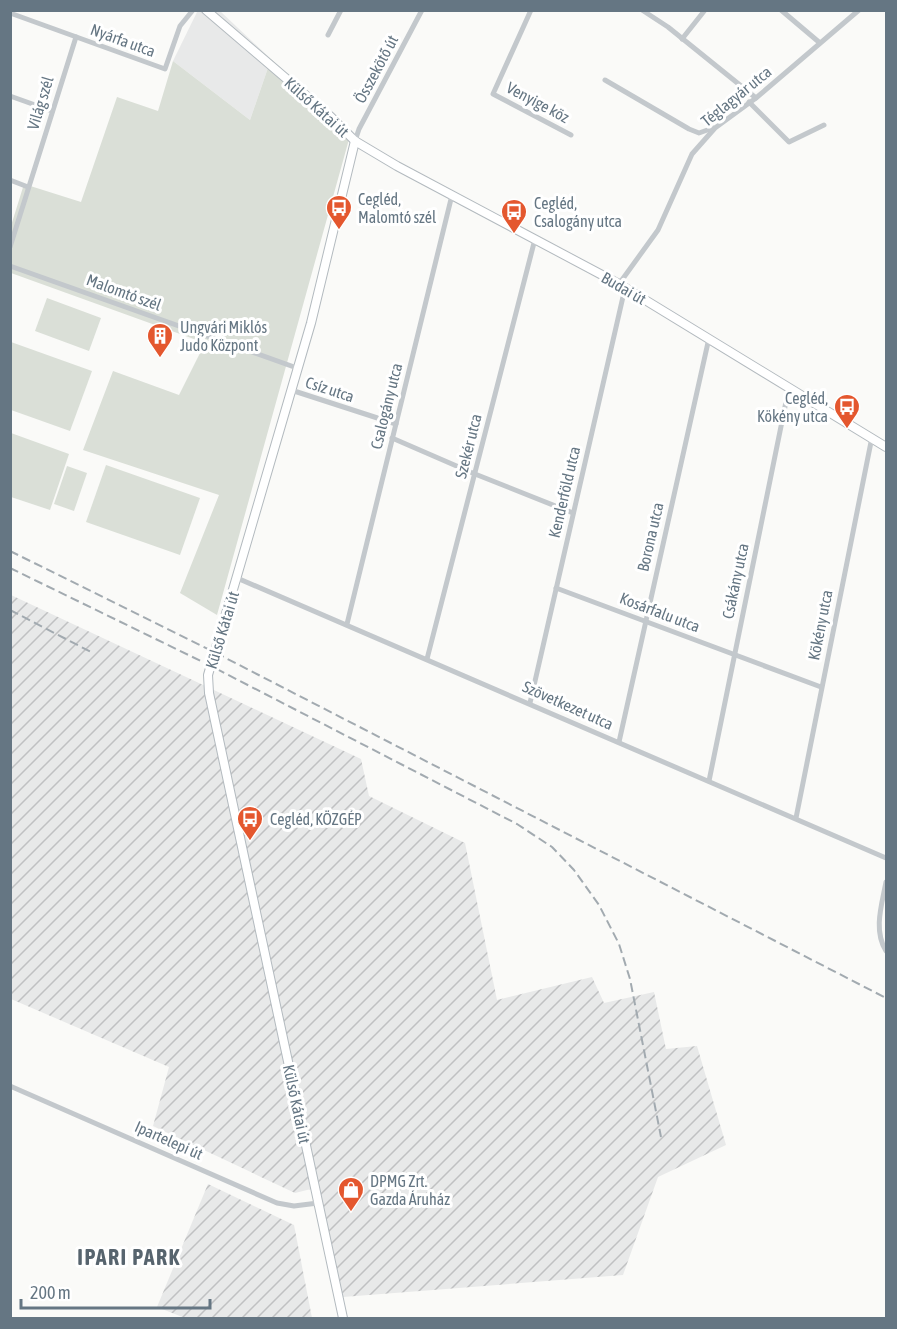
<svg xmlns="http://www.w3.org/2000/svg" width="897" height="1329" font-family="'Asap Condensed',sans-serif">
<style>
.built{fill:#e8e9e9}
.industrial{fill:url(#industrial-furrows)}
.grass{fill:#dadfd7}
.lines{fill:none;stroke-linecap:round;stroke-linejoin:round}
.secondary-casing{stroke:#b3babf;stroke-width:10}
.street{stroke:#c3c8cc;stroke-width:5}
.secondary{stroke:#fff;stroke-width:8}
.rail{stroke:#a2aab0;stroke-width:2;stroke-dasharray:9 4.5;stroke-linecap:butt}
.labels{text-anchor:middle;stroke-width:6;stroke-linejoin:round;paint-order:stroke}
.street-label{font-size:16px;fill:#657683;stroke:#fff}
.poi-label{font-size:16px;fill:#657683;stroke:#fff;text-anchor:start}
.district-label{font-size:22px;font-weight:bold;letter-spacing:1.5px;fill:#57646e;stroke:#fff}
</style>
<defs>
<pattern id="industrial-furrows" width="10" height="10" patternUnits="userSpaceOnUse" patternTransform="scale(1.5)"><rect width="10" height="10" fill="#e8e9e9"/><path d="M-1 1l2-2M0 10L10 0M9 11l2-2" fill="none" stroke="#c0c1c2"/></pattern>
</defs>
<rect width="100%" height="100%" fill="#fafaf8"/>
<polygon class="built" points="198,10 220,11 271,59 250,120 173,61"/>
<g class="industrial">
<polygon points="11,595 361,759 369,796 465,843 497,1000 592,977 604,1003 654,992 666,1049 697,1046 726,1145 658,1177 623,1275 343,1297 319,1187 295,1193 153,1126 169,1067 11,999"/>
<polygon points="208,1184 294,1225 312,1318 185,1318 157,1307"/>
</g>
<g class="grass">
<polygon points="271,59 351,132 217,615 180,593 219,495 83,450 113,371 179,395 205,343 11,273 10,229 24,184 81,202 117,97 158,111 173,61 250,120"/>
<polygon points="47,298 101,318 89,351 35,331"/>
<polygon points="11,342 92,371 70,431 11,410"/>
<polygon points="11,433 69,454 50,510 11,497"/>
<polygon points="106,465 200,498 180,555 86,522"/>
<polygon points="67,466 87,473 74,511 54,504"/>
</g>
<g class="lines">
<defs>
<g id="secondary">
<polyline points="206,10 330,116 355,141 397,166 619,284 886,447"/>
<polyline points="343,1318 209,693 208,675 311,323 355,141"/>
</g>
</defs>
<use href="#secondary" class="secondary-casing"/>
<g class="street">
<polyline points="531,10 493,94 571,135"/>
<polyline points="642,10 668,27 756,98"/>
<polyline points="781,10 820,43"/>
<polyline points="10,13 165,69 180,26 193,10"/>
<polyline points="328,35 341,10"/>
<polyline points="682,39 705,10"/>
<polyline points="605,80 689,129 699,133 713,128"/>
<polyline points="10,96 52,111"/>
<polyline points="749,102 789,142 824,125"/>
<polyline points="355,141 359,129 422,10"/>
<polyline points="10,180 28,187"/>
<polyline points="10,247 76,37"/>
<polyline points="10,266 297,368"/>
<polyline points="619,284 658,230 692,154 715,128 756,98 859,10"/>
<polyline points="291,390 396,424"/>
<polyline points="392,438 475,474 573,513"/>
<polyline points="237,578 886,858"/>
<polyline points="556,588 821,687"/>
<polyline points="347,624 452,195"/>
<polyline points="427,659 535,239"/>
<polyline points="530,703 625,288"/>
<polyline points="619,742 709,338"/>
<polyline points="709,781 789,387"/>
<polyline points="796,818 872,437"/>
<path d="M886,882c-4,22 -13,48 0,69"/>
<polyline points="10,1086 277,1203 294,1206 318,1203"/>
</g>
<use href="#secondary" class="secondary"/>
<g class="rail">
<polyline points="10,551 214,652 886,998"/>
<polyline points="10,568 209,665 517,824 552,847 574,870 599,905 619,944 630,979 661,1137"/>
<polyline points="10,610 91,652"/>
</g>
</g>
<defs>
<symbol id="bus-pin" viewBox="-11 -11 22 30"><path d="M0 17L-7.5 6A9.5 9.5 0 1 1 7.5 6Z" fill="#e4572e" stroke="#fff"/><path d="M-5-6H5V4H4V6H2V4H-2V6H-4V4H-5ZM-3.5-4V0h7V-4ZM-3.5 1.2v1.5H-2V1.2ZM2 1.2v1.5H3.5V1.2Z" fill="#fff"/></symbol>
<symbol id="building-pin" viewBox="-11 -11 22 30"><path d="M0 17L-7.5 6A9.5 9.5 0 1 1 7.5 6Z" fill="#e4572e" stroke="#fff"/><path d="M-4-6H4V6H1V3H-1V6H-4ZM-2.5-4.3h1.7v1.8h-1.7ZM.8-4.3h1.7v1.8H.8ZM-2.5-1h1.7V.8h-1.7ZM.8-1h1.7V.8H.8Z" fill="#fff"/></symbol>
<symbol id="shop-pin" viewBox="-11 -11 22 30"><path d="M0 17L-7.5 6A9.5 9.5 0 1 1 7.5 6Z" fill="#e4572e" stroke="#fff"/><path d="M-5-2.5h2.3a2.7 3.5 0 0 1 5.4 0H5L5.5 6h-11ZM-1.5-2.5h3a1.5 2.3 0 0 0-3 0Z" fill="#fff"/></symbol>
</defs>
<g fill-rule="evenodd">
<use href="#bus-pin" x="324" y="193" width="30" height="40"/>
<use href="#bus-pin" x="499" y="197" width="30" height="40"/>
<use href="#building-pin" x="145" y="321" width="30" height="40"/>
<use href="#bus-pin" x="832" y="392" width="30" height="40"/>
<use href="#bus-pin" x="235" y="804" width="30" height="40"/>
<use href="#shop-pin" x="336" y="1175" width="30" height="40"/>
</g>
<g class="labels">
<g class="street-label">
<text transform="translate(123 40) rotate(20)" y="6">Nyárfa utca</text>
<text transform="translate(376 69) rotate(-62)" y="6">Összekötő út</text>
<text transform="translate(736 96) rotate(-39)" y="6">Téglagyár utca</text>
<text transform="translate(538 102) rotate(28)" y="6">Venyige köz</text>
<text transform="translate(40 103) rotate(-73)" y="6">Világ szél</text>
<text transform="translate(317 107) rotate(42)" y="6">Külső Kátai út</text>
<text transform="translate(624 288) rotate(30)" y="6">Budai út</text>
<text transform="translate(124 292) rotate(20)" y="6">Malomtó szél</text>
<text transform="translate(330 389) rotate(18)" y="6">Csíz utca</text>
<text transform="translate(386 406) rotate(-76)" y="6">Csalogány utca</text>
<text transform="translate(468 446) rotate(-76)" y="6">Szekér utca</text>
<text transform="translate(564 492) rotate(-77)" y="6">Kenderföld utca</text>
<text transform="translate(650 537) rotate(-77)" y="6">Borona utca</text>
<text transform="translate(735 581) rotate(-78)" y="6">Csákány utca</text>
<text transform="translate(660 612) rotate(21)" y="6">Kosárfalu utca</text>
<text transform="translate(820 625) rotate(-79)" y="6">Kökény utca</text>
<text transform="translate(222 630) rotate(-73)" y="6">Külső Kátai út</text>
<text transform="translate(568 705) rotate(24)" y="6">Szövetkezet utca</text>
<text transform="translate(297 1104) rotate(78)" y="6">Külső Kátai út</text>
<text transform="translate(169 1140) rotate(24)" y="6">Ipartelepi út</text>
</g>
<g class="poi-label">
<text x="358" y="205">Cegléd,<tspan x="358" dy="18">Malomtó szél</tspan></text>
<text x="534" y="209">Cegléd,<tspan x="534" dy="18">Csalogány utca</tspan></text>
<text x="180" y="333">Ungvári Miklós<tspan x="180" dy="18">Judo Központ</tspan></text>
<text x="828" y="404" text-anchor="end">Cegléd,<tspan x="828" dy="18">Kökény utca</tspan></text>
<text x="270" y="825">Cegléd, KÖZGÉP</text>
<text x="370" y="1187">DPMG Zrt.<tspan x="370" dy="18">Gazda Áruház</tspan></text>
</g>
<g class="district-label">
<text x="129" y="1265">IPARI PARK</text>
</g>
</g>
<rect width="897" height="1329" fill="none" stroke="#657683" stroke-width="24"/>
<path d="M21 1299v9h189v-9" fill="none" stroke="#657683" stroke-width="3"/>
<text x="30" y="1299" font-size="18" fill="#657683" stroke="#ffffff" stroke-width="4.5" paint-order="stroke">200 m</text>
</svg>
